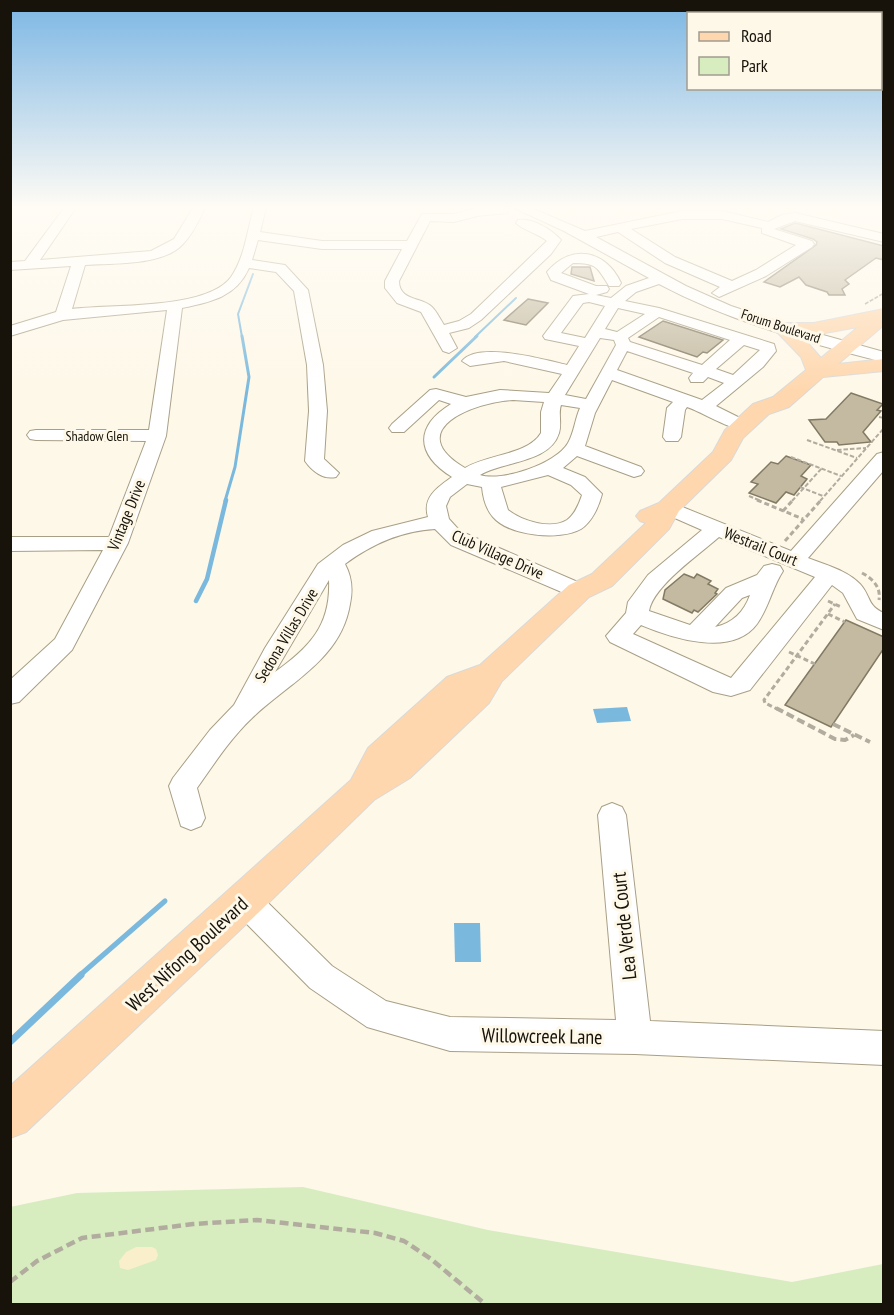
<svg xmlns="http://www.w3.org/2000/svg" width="894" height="1315" font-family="'PT Sans Narrow',sans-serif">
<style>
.green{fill:#d7edc0}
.sand{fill:#f9efca}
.water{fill:#7ab9dd}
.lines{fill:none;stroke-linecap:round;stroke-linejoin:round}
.stream-far4{stroke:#7ab9dd;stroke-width:2}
.stream-far3{stroke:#7ab9dd;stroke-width:3}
.stream-far2{stroke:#7ab9dd;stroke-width:4.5}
.stream-far1{stroke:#7ab9dd;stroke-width:5}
.stream{stroke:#7ab9dd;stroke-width:7}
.building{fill:#c3baa1;stroke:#837a63;stroke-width:1.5}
.minor-casing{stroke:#a89f86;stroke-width:2}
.major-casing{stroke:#dad9d8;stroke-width:2}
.path-far4{stroke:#b2ac9f;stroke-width:1.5;stroke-dasharray:4 1.5;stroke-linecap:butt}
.path-far3{stroke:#b2ac9f;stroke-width:2;stroke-dasharray:4.5 2;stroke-linecap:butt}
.path-far2{stroke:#b2ac9f;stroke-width:3;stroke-dasharray:5 3;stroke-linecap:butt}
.path-far1{stroke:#b2ac9f;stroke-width:4;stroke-dasharray:8 4;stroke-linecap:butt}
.path{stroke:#b2ac9f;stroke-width:4.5;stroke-dasharray:9 4.5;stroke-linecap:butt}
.minor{fill:#fff;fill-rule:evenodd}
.major{fill:#fed7ae;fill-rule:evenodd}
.labels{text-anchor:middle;stroke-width:6;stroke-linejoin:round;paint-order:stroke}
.far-street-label{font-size:14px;fill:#17130a;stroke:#fef8e9}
.street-label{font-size:16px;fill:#17130a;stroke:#fef8e9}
.near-street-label{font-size:20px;fill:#17130a;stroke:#fef8e9}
</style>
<rect width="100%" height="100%" fill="#fef8e9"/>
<polygon class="green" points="303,1187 488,1230 792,1282 883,1264 883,1304 11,1304 10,1207 77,1193"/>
<polygon class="sand" points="136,1247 152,1247 156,1249 158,1255 156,1260 128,1270 120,1268 119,1261 126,1252"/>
<g class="water">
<polygon points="627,707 631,721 597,723 593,709"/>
<polygon points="480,923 481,962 455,962 454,923"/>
</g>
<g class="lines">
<g class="stream-far4">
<polyline points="242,337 238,314 253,274"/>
<polyline points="475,337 516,298"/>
</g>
<g class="stream-far3">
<polyline points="434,377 477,336"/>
<polyline points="225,501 235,467 249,377 242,336"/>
</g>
<polyline class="stream-far2" points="196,601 207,579 226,500"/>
<polyline class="stream-far1" points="79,976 165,901"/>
<polyline class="stream" points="10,1042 81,975"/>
</g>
<g class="building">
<polygon points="795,223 884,246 884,260 876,258 845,280 849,284 842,289 845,295 829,295 827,292 806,285 799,277 780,287 764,282 816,245 817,242 813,239 781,229"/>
<polygon points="572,267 590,267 594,281 571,274"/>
<polygon points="528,299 548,303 526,325 504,320"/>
<polygon points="663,321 723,340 707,353 703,352 697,357 639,337"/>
<polygon points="851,393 883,404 877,410 881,411 863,432 871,442 839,445 837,442 825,442 809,420 826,419"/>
<polygon points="786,456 811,465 801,476 807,479 794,495 786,492 776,503 749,493 758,484 751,482 771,462 778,464"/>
<polygon points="684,574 694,578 697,574 711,581 708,584 718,589 715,593 717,594 698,612 694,610 692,613 663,599 665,590"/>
<polygon points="846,620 884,637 884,648 831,727 785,705"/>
</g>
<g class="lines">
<defs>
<g id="minor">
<path d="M64,208l11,1 -35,51 111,-9 23,-12 19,-31h12c-6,12 -12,26 -22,36 -20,22 -70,19 -98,21l-13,44c39,-5 135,1 159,-32 14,-20 16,-47 23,-69h12l-6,24 62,9h85l15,-27h32l23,-6h31l-1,5 -30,3 -23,6 -24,-1 -31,60c0,20 23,16 33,26 5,5 8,12 12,18l15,-4 12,-7 76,-73c-10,-8 -24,-11 -31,-18l2,-3c15,-2 33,9 43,20l-10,14 -70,66 -12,8 -20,5 8,15 -8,5 -6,-2 -22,-39 -24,-9 -12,-15v-7l17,-32h-80l-64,-9 -6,20 33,5 23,25 15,75 4,46 -3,48 15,14 -3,4c-13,3 -24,-6 -31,-16l4,-50 -2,-46 -13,-74 -18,-19 -27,-4c-13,29 -38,34 -67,40l-16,128 -38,107 -56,107 -53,52 -9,2v-24l45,-41 48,-89 -93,1v-14h99l37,-96 -110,-1 -6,-1 -3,-4 3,-4 6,-1h113l18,-120 -104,10 -53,16v-10l46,-14 15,-46 -61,4v-8l15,-1z"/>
<path d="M514,208h17l54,23 97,-20h40l46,11 14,-7 13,-2 89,21v8l-89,-21 -21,8 38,12 2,3 -2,3 -46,29 -47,21 -7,-4 8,-6 -55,-24 -47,-31 -22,5 90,49 45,20 67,22 86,24v10c-77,-19 -155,-41 -225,-78l-23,8 -11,9 34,7 115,36 2,7 -13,16 -47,39 32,16 3,4 -3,4c-12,3 -46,-18 -61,-23l-2,3 -4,27 -3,4h-12l-3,-4 4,-29 6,-6 -61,-22 -17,33 -10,33 56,21 3,4 -3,4 -7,2 -57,-21 -14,12 22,9 17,17c-3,12 -10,28 -21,35 -21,12 -72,7 -88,-12 -7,-8 -10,-19 -11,-30l-15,-3 -17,13 -4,9 3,13 11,12 127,55 3,5 -3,5 -8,2 -8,-2 -120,-51 -16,-16c-34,2 -63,15 -90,35 7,13 8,26 5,40 -9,56 -62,79 -99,115 -21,20 -37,45 -54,69l8,30 -4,8 -10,4 -10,-4 -12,-40 4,-8 37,-48 24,-25 31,-57 53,-84 25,-19 29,-14 56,-14c-6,-20 10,-30 24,-40 -37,-23 -37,-51 -1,-73l-12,-4 -35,32h-12l-3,-4 3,-4 38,-34 6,-1 30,8 34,-7 49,3 13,-19 -58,-13 -34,5 -8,-5c16,-20 83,-1 105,4l12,-19 -34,-7 -2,-3 30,-40 16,-2 -38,-14 -4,-8c24,-29 59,-22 74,11l-2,3h-10c-12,-19 -12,-23 -36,-23l-12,10 35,13h11l2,3 -2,3 -11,3 15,3 15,-12 23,-8 -85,-47zM682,219h40l40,9v5l34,12 -40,25 -24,11 -57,-24 -44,-28zM589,302l16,4 -20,32 -24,-5 22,-30zM618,308l27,6 -28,18 -12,-3zM659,317l71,23 -28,25 -72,-23 -2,-4zM600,338l14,2 2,5 -30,54 -21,-4zM744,345l16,5 -27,25 -17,-6zM627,351l66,22 -4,5 2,4h12l5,-5 16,6 -22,17 -85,-30zM513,400l31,2 -3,10v21c-13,22 -53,21 -76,35 -64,-38 9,-66 48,-68zM561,405l19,3c-5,11 -6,25 -12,35 -12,21 -66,39 -88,32 23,-14 70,-12 79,-42 3,-10 -1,-19 2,-28zM548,475l23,10 11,10c-3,9 -7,19 -15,25 -16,10 -45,1 -59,-10l-7,-23zM329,580c2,45 -19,67 -54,92z"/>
<path d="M884,452v18l-76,88c17,7 39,12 52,26 11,12 7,22 24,29v17l-27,-11 -14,-26 -11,-8 -82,105 -19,6 -18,-4 -103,-50 -4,-6 20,-23 2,-11 20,-27 54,-45 -41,-18 -3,-4 3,-4h14l116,47 86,-97zM719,537l96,40 -84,101 -98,-44 8,-9c31,13 91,33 116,-1 12,-17 15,-36 26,-53l-3,-5 -8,-2 -8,2 -7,9 -31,13 -36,37 -41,-14c4,-25 51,-57 70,-74zM750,595c-6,17 -17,28 -35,32l27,-29z"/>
<polygon points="612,803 622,807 626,815 650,1021 884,1031 884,1065 635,1054 450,1051 367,1027 310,988 234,911 230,901 234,891 245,887 256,891 332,966 386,1001 450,1017 616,1020 598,815 602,807"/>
</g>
<path id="major" d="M884,309v16l-46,39 46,-5v12l-61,6 -34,30 -20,7 -26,24 -12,22 -52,51 -10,18 -57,57 -23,11 -87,84 -13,22 -79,75 -36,22 -116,113 -232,219 -16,6v-52l341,-306 17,-32 79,-71 33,-12 89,-80 23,-11 54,-51 -6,-2 -4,-5 4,-5 19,-8 54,-51 12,-22 28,-26 20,-7 33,-27 -5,-13 -29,-30 3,-4h39zM858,327l-37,31 -21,-24 14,1z"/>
</defs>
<use href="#minor" class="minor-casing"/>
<use href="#major" class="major-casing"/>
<polyline class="path-far4" points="865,304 884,293"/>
<g class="path-far3">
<polyline points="879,417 884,418"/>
<polyline points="807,440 857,458"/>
<polyline points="837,450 866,448"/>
<polyline points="791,457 841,476"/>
<polyline points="800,487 823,496"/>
<polyline points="749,496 761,501"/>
<polyline points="792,501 822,468"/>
<polyline points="820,501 884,428"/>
</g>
<g class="path-far2">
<polyline points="757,500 803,519"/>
<polyline points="783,511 793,500"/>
<polyline points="785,541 821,500"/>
<path d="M862,573c11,6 19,14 17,27"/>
<polyline points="828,601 841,607"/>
<polyline points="828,614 845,622"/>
<polyline points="789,652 815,664"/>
<polyline points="779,710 765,703 764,700 835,604"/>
</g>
<g class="path-far1">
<polyline points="776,708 835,739 845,740 854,735"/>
<polyline points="833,724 870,742"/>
</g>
<polyline class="path" points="10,1282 37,1261 82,1238 193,1224 257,1220 375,1233 404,1241 431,1259 485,1304"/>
<use href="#minor" class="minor"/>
<use href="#major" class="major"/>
</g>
<linearGradient id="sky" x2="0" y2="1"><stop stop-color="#7cb6e4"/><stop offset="0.53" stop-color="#fffcf5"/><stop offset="1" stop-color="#fffcf5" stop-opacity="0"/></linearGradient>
<rect width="894" height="392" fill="url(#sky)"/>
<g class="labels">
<g class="far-street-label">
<text transform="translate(781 326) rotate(18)" y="5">Forum Boulevard</text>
<text x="97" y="441">Shadow Glen</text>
</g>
<g class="street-label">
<text transform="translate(126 515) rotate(-68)" y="6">Vintage Drive</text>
<text transform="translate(761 546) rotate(22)" y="6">Westrail Court</text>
<text transform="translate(498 554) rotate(24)" y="6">Club Village Drive</text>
<text transform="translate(286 635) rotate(-59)" y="6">Sedona Villas Drive</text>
</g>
<g class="near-street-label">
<text transform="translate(624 926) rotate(-96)" y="7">Lea Verde Court</text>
<text transform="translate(187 954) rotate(-43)" y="7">West Nifong Boulevard</text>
<text transform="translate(542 1036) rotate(1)" y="7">Willowcreek Lane</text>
</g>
</g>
<rect width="894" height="1315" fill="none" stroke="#17130a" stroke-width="24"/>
<rect x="687" y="12" width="195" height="78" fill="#fef8e9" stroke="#a29c90" stroke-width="1.5"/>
<rect x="699" y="32" width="30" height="9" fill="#fed7ae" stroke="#a29c90" stroke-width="1.5"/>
<text x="741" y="42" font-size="18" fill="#17130a">Road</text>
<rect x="699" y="57" width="30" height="18" fill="#d7edc0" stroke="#a29c90" stroke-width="1.5"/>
<text x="741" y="72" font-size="18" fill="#17130a">Park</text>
</svg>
